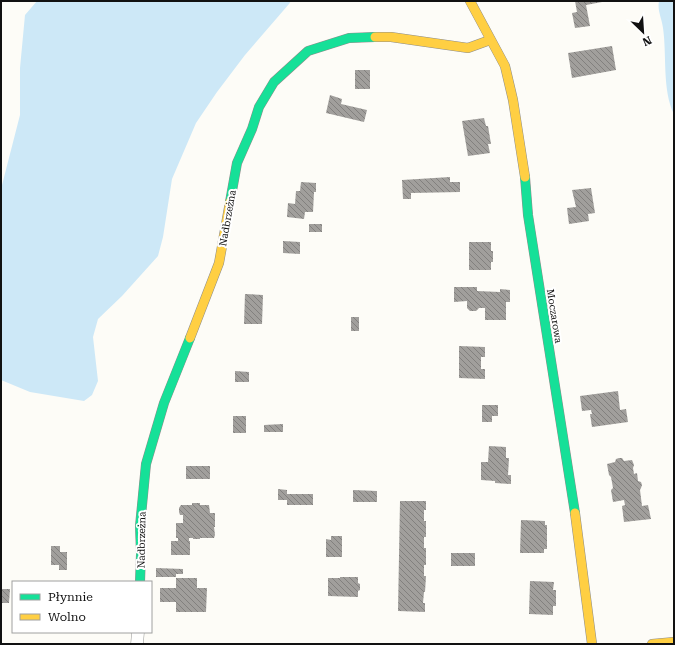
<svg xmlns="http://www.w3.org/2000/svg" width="675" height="645" font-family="'Roboto Serif',serif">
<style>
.water{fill:#cde8f7}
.building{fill:url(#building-back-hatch)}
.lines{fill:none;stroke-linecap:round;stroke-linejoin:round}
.street-casing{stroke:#979795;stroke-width:13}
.fast-casing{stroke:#8e8d8b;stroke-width:10}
.slow-casing{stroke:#8e8d8b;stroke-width:10}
.street{stroke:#fffffe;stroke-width:12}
.fast{stroke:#16e098;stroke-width:9}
.slow{stroke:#ffcf43;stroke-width:9}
.labels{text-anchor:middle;stroke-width:4;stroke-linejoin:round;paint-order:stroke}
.street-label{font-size:10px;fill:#111;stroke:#fff}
</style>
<defs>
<pattern id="building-back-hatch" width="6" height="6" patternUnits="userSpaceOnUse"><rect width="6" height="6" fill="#a19f9c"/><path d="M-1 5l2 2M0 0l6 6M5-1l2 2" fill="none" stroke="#82807e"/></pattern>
</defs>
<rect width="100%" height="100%" fill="#fdfcf7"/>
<g class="water">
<polygon points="37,1 291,1 289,4 245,55 217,92 196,123 172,179 163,237 158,256 122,296 98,319 93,337 98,381 92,395 84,401 30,392 1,380 1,189 20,115 20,68 25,15"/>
<path d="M659,1h15v113c-12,-24 -7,-59 -11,-86 -1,-9 -6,-18 -4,-27z"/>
</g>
<g class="building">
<polygon points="575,1 602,1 602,2 586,5 590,26 575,28 572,13 577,12"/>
<polygon points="612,46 616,70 572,78 568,53"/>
<rect x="355" y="70" width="15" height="19"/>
<polygon points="330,95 342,99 341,104 367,110 364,122 326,113"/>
<polygon points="484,118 486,126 488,126 491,144 488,144 490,153 468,156 462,121"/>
<polygon points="450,177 450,182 460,182 460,192 411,193 411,199 403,199 402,180"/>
<polygon points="301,182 316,183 316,192 314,192 313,212 305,212 304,219 287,217 288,203 295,204 296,191 300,191"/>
<polygon points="591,188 595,213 588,214 589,221 569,224 567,208 576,207 572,190"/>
<rect x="309" y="224" width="13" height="8"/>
<polygon points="283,241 300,242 300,254 283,253"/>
<polygon points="469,242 491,242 491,251 493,251 493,262 491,262 491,270 469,270"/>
<polygon points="454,287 477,287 477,291 500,292 500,289 510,290 510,302 506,302 506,320 485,320 485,308 479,308 476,311 470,311 467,308 467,301 454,302"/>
<polygon points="245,294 263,295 262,324 244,324"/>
<rect x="351" y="317" width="8" height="14"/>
<polygon points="459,346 485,347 485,357 481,357 481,369 485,369 485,379 459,378"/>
<polygon points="235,371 249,372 249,382 235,382"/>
<polygon points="618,391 620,410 626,409 628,422 592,427 590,414 592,414 591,410 582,411 580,396"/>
<polygon points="482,405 498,405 498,416 492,416 492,422 482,422"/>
<rect x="233" y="416" width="13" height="17"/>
<polygon points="283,424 283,432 264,432 264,425"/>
<polygon points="489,446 506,447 506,458 509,458 508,475 511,475 511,484 495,483 495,481 481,480 481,462 488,462"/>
<polygon points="619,458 622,458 624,461 632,460 634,465 633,468 634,474 637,473 638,481 641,482 642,485 641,488 640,490 642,506 648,505 651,519 624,522 622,506 625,505 624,500 613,502 611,490 613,488 611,477 609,475 607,464 615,462 616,459"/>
<rect x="186" y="466" width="24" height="13"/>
<polygon points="278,489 287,490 287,494 313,494 313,505 287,505 287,500 278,500"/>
<polygon points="353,490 377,491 377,502 353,502"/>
<polygon points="400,501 426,501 426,510 424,510 424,521 426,521 426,537 424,537 424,548 426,548 426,565 424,565 424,576 426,576 425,592 424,592 423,603 425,603 425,612 398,611"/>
<polygon points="192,503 200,503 200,505 209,505 210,513 215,513 215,527 214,527 215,535 214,538 200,538 200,539 193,539 193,538 189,538 189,541 190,541 190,555 171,555 171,541 178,541 178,538 176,538 176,523 183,523 183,515 180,515 179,512 179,508 181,505 192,505"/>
<polygon points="521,520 545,521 545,525 547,525 547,549 544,549 544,553 520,553"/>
<polygon points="331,536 342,536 342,557 326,557 326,539 331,540"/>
<polygon points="51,546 60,546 60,552 67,552 67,570 59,570 59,565 51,565"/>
<rect x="451" y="553" width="24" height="13"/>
<polygon points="156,568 183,569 183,574 176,574 176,577 156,577"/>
<polygon points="340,577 358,577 358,583 360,584 360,590 358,591 358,597 328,596 328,578 340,578"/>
<polygon points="176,578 197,578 197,588 207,588 206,612 176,612 176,602 160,602 160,588 176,588"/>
<polygon points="530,581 554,582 553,590 556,590 556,606 553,606 553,615 529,614"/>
<polygon points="1,589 10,589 9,603 1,603"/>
</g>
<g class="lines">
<defs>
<polyline id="street" points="137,644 138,632"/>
<g id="fast">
<polyline points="525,177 528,215 575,513"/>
<polyline points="230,202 237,163 252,129 259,107 274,82 308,51 349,38 375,37"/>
<polyline points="140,582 141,554 140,526 146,464 164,403 190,338"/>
</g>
<g id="slow">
<polyline points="470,1 505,66 513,100 525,177"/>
<polyline points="375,37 391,37 468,48 490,40"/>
<polyline points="190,338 219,263 230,202"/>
<polyline points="575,513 592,644"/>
<polyline points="652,644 674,642"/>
</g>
</defs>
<use href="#street" class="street-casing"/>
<use href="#fast" class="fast-casing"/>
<use href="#slow" class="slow-casing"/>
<use href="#street" class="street"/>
<use href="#fast" class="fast"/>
<use href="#slow" class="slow"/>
</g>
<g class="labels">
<g class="street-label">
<text transform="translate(227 218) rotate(-80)" y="4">Nadbrzeżna</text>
<text transform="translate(555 316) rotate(81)" y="4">Moczarowa</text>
<text transform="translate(141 540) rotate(-89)" y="4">Nadbrzeżna</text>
</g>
</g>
<rect width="675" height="645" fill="none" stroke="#111111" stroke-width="4"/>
<rect x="12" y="581" width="140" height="52" fill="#ffffff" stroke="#a0a0a0"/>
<rect x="20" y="594" width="20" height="6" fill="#16e098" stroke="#a0a0a0"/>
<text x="48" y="601" font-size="12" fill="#111111">Płynnie</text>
<rect x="20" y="614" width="20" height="6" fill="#ffcf43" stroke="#a0a0a0"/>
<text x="48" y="621" font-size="12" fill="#111111">Wolno</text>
<g transform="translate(643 32) rotate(155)" stroke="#ffffff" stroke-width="3" paint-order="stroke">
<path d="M0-3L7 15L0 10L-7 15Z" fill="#111111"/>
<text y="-6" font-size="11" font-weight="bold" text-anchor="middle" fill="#111111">N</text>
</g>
</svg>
